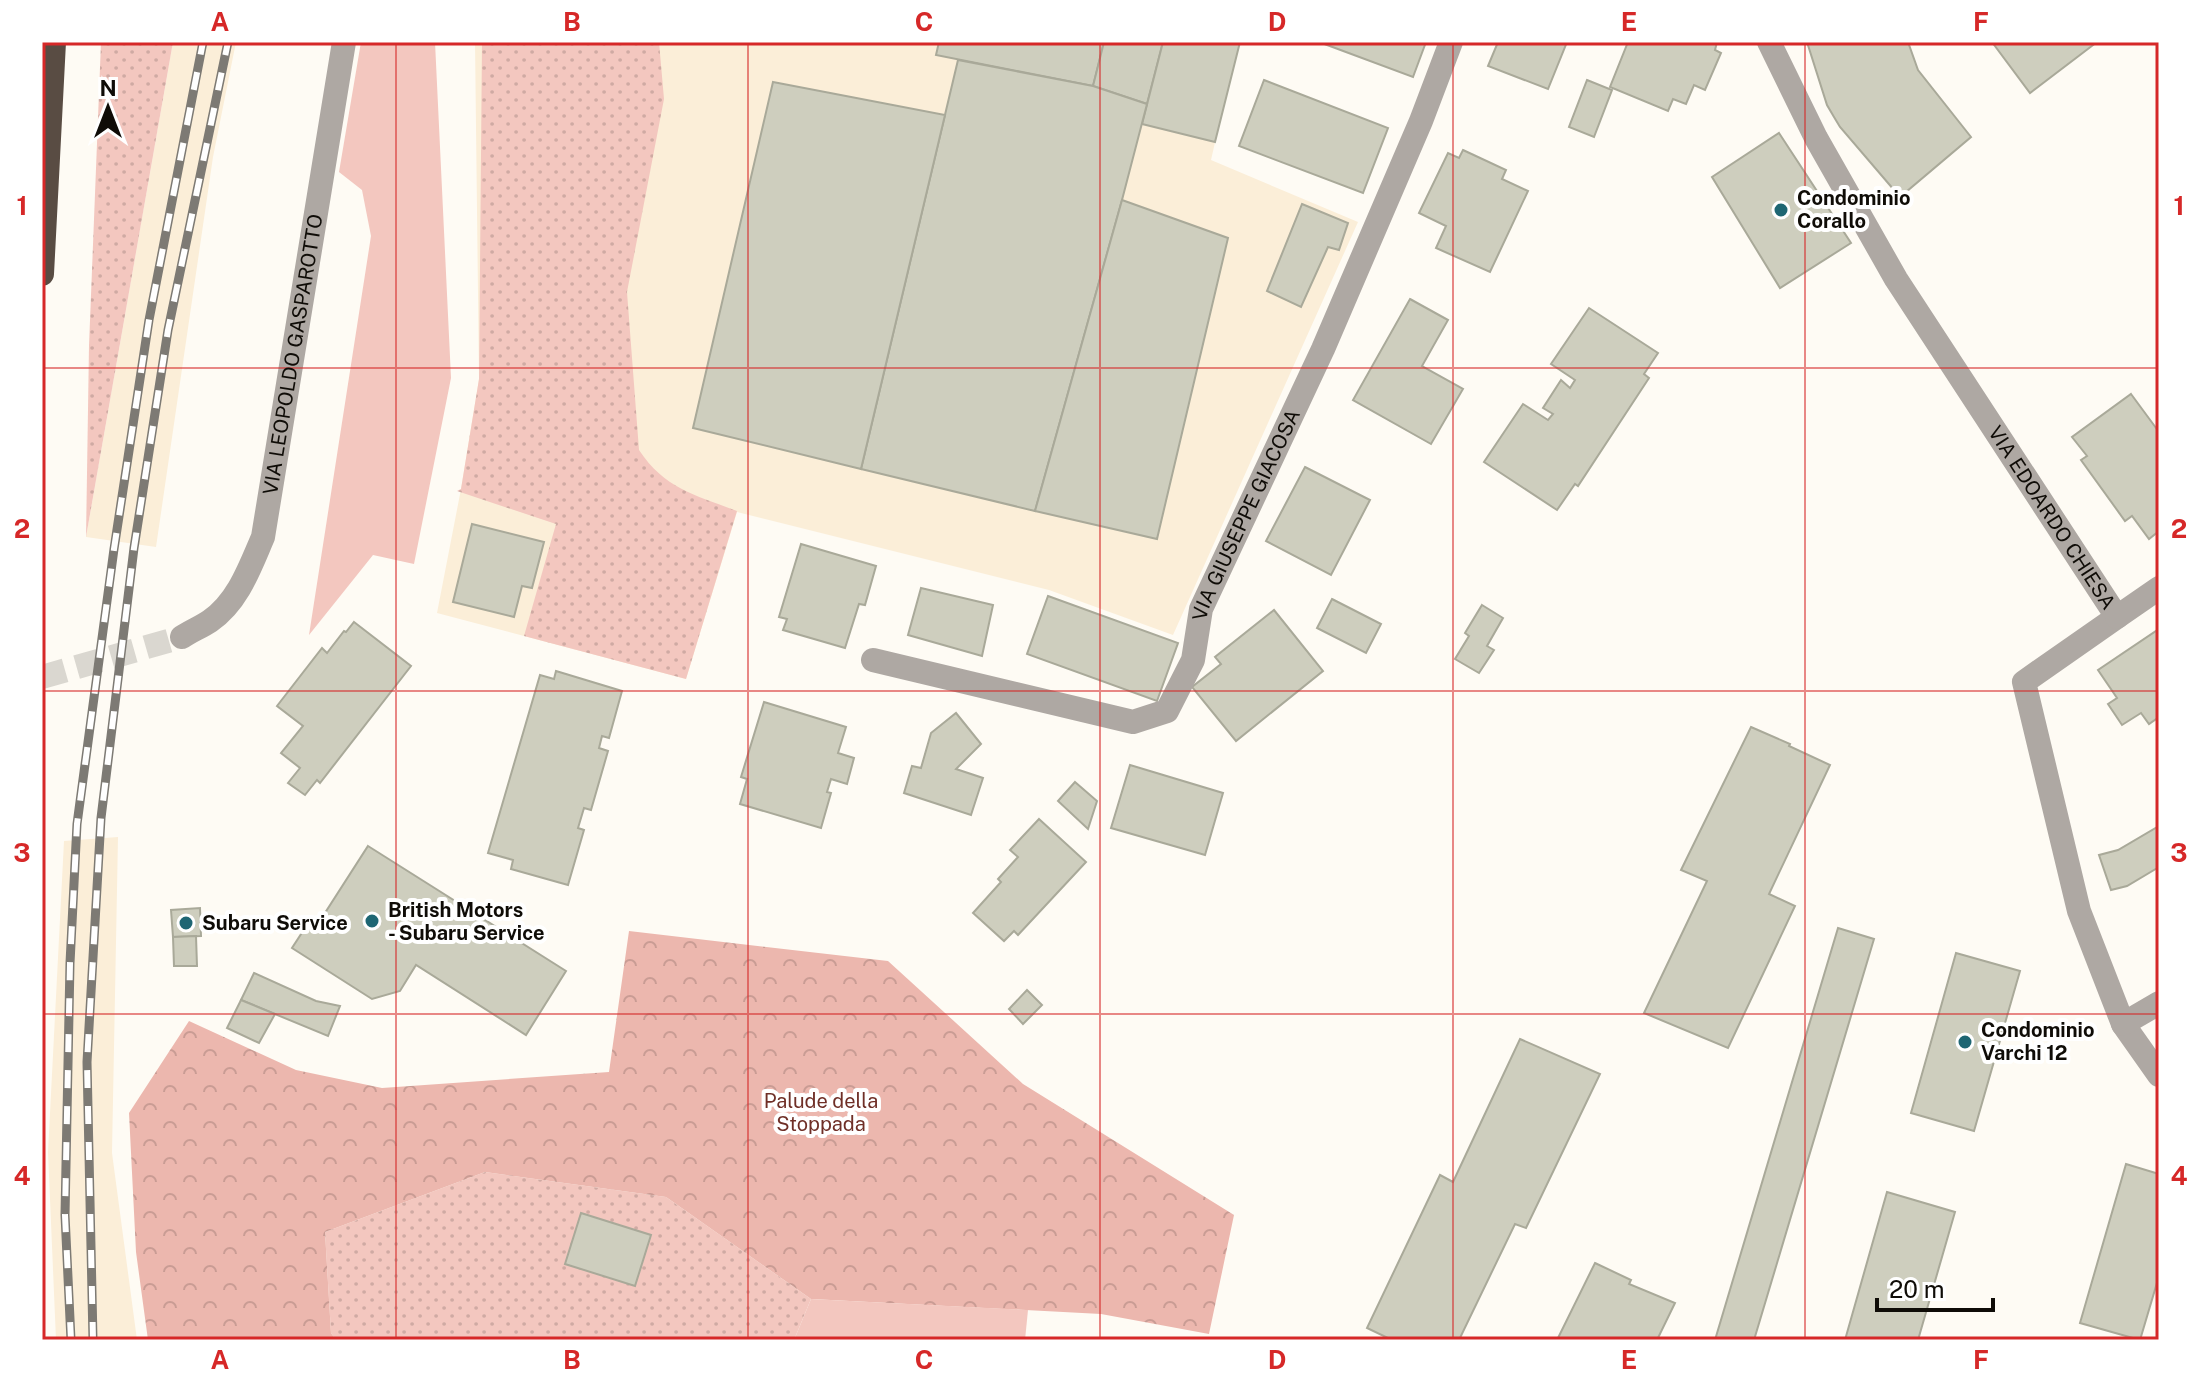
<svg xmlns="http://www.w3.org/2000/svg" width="2201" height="1382" font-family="'Public Sans',sans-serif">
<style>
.built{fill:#fbeed8}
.grass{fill:url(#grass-dots)}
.forest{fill:url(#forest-crowns)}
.garden{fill:#f3c7bf}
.building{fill:#cecebe;stroke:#a9a999;stroke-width:2}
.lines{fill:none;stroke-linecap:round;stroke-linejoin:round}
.minor-tunnel{stroke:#dad7d0;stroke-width:24;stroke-dasharray:24 12;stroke-linecap:butt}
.minor{stroke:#aea8a3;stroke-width:24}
.highway{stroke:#594c43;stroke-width:24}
.rail-casing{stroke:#7d7a74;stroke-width:9}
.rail{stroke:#fff;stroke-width:6;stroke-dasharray:18;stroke-linecap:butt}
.grid{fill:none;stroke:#d62828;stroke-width:2;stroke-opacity:0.55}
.poi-dot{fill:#1e6673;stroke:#fff;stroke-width:3}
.labels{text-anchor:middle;stroke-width:8;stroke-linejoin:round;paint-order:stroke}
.poi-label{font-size:20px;font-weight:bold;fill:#0f0c07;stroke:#fff;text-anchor:start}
.street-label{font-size:20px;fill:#0f0c07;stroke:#fff}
.park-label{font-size:20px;fill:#6f2f27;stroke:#fff}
.neatline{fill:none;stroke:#d62828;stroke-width:3}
.grid-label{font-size:26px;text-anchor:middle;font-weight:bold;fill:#d62828}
</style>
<defs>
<pattern id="grass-dots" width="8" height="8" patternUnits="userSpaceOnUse" patternTransform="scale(2)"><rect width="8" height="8" fill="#f3c7bf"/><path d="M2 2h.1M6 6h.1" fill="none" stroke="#cfaaa3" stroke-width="1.8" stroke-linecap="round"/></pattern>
<pattern id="forest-crowns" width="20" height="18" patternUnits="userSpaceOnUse" patternTransform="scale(2)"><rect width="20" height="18" fill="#ecb7ae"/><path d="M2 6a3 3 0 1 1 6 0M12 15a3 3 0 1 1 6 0" fill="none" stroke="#c99c94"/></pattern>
</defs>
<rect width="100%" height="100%" fill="#fefbf4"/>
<g class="built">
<polygon points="173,42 236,42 213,157 156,547 86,537"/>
<polygon points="475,42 1238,42 1211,160 1358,222 1173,635 1049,590 737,512 686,679 437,613 461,489 479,379"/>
<polygon points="118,837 112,1153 137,1340 56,1340 48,1152 64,841"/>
</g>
<g class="grass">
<polygon points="101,42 173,42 86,537 89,346"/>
<path d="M482,42h177l5,57 -37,193 12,158c26,39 56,45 98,61l-51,168 -162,-43 32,-112 -99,-33 4,-2 18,-110z"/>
<polygon points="485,1172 666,1197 811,1299 794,1340 336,1340 331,1333 325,1232"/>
</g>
<polygon class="forest" points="629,931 888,961 1023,1084 1234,1215 1209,1334 1101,1314 811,1299 666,1197 485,1172 325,1232 331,1333 336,1340 148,1340 136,1252 129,1113 189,1021 296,1070 382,1088 609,1072"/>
<g class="garden">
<polygon points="361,42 435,42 451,378 414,564 373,555 309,635 371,236 362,190 339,172"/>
<polygon points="811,1299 1028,1310 1025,1340 794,1340"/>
</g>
<g class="building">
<polygon points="939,42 1104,42 1093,86 936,55"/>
<polygon points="1104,42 1163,42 1147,104 1093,86"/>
<polygon points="1163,42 1240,42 1215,142 1142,124"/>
<polygon points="1319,42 1426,42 1413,77"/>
<polygon points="1498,42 1567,42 1548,89 1488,66"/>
<polygon points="1628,42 1717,42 1715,50 1721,53 1705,90 1694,85 1686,104 1673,99 1668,111 1610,87"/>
<polygon points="1807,42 1908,42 1918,70 1971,137 1900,197 1840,127 1834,117 1827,105"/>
<polygon points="1992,42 2097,42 2030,93"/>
<polygon points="958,60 1093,86 1147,104 1122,200 1035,511 861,469"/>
<polygon points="1264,80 1388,128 1363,193 1239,146"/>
<polygon points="1587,80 1612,90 1594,137 1569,127"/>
<polygon points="773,82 945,115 861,469 693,428"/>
<polygon points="1779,133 1851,243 1780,288 1712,177"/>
<polygon points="1463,150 1506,170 1502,179 1528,191 1490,272 1436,248 1446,226 1419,213 1448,153 1459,158"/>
<polygon points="1122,200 1228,238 1157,539 1035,511"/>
<polygon points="1302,204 1348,223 1339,250 1328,247 1301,307 1267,291"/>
<polygon points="1410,299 1448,320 1422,366 1463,389 1431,444 1353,400"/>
<polygon points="1589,308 1658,353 1644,374 1649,378 1578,486 1575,484 1557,510 1484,462 1523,404 1548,420 1553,414 1543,408 1561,380 1570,388 1575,380 1551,364"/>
<polygon points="2131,394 2159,432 2159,531 2149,539 2132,516 2125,521 2081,460 2087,456 2072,437"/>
<polygon points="1305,467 1370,500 1331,575 1266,541"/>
<polygon points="472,524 544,542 532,588 522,586 514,617 453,602"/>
<polygon points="801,544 876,566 865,605 859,604 845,648 783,630 787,619 779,617"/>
<polygon points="921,588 993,605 982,656 908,635"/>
<polygon points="1048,596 1178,643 1157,701 1027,654"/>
<polygon points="1332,599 1381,624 1366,653 1317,628"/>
<polygon points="1482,605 1503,618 1487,646 1494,650 1479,673 1455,659 1469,636 1465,633"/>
<polygon points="1274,610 1323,671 1236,741 1192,687 1221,664 1215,657"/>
<polygon points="354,622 411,666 320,783 317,780 305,795 288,783 300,768 281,753 303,726 277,706 322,648 327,653 344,631 346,632"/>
<polygon points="2159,629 2159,717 2149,724 2141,713 2122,725 2108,704 2117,698 2098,670"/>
<polygon points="556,671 622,691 609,738 602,736 599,748 608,751 591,810 584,808 578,828 584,830 568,885 511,869 513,860 488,853 540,675 554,679"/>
<polygon points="764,702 846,727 838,753 854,758 847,784 831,779 827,792 831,793 821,828 740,804 747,779 741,777"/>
<polygon points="956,713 981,744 956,769 983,778 971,815 904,793 912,766 921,768 931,733"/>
<polygon points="1751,727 1790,744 1789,746 1830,765 1769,894 1795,906 1728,1048 1644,1013 1707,881 1681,870"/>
<polygon points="1130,765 1223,793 1205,855 1111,828"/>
<polygon points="1075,782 1097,801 1088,829 1058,801"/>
<polygon points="1039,819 1086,862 1018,935 1014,931 1004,941 973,913 1001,882 998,879 1018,857 1010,850"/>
<polygon points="2159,826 2159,867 2127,886 2111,890 2099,855 2118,850"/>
<polygon points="368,846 566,971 526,1035 416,965 400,991 372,999 292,948 307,925 314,930"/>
<polygon points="200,908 201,936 173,937 171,910"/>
<polygon points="1838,928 1874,939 1754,1340 1715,1340"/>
<polygon points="196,936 197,966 174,966 173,937"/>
<polygon points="1956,953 2020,971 1974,1131 1911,1113"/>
<polygon points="254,973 316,1001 340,1006 328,1036 241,1000"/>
<polygon points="1027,990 1042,1005 1023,1024 1009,1009"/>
<polygon points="241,1000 275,1014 259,1043 227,1028"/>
<polygon points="1520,1039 1600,1074 1526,1228 1515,1224 1459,1340 1392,1340 1367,1328 1440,1175 1453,1182"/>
<polygon points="2126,1164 2159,1174 2159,1276 2140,1340 2080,1323"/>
<polygon points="1887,1192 1955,1212 1918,1340 1845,1340"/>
<polygon points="581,1213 651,1235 635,1286 565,1264"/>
<polygon points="1595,1263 1631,1280 1629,1284 1675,1303 1657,1340 1557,1340"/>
</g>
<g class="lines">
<polyline class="minor-tunnel" points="42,677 182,637"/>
<g class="minor">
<path id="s1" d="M1769,42l47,96 80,141 221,338 -93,65 55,229 44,113 36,51"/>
<polyline points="2117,617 2159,588"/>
<path id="s2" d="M182,637c9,-6 19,-10 28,-16 28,-19 40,-54 53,-84l81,-495"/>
<path id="s3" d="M873,660l260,62 34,-11 26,-51 8,-51 122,-260 98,-228 30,-79"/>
<polyline points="2123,1024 2159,1003"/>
</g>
<polyline class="highway" points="42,274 54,42"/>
<defs>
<g id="rail">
<polyline points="71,1340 65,1215 70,963 77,824 114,549 149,320 203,42"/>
<polyline points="93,1340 87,1062 101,818 134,548 168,330 228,42"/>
</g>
</defs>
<use href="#rail" class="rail-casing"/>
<use href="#rail" class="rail"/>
</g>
<path class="grid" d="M396,42v1298M748,42v1298M1100,42v1298M1453,42v1298M1805,42v1298M42,368h2117M42,691h2117M42,1014h2117"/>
<g class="poi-dot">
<circle cx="1781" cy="210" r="8"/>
<circle cx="372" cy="921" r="8"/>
<circle cx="186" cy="923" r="8"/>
<circle cx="1965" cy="1042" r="8"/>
</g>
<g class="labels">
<g class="poi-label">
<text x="1797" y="205">Condominio<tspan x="1797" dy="23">Corallo</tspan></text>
<text x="388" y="917">British Motors<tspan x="388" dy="23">- Subaru Service</tspan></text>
<text x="202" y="930">Subaru Service</text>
<text x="1981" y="1037">Condominio<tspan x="1981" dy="23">Varchi 12</tspan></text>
</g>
<g class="street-label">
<text dy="7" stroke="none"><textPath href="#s2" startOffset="318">VIA LEOPOLDO GASPAROTTO</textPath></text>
<text dy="7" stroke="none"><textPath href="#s3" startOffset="516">VIA GIUSEPPE GIACOSA</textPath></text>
<text dy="7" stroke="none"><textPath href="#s1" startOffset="554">VIA EDOARDO CHIESA</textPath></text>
</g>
<g class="park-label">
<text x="821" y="1108">Palude della<tspan x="821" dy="23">Stoppada</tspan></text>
</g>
</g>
<rect width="2201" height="1382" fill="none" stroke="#ffffff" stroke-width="88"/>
<g transform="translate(108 108)" stroke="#ffffff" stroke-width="6" paint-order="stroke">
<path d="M0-6L14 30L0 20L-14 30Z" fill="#0f0c07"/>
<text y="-12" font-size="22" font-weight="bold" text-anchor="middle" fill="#0f0c07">N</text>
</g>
<path d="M1877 1298v12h116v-12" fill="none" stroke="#0f0c07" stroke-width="4"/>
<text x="1889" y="1298" font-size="24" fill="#0f0c07" stroke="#ffffff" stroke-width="6" paint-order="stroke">20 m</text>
<rect x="44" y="44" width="2113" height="1294" class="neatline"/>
<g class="grid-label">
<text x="220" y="31">A</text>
<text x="572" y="31">B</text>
<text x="924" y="31">C</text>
<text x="1277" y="31">D</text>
<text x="1629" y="31">E</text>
<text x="1981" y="31">F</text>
<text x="22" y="215">1</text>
<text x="2179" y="215">1</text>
<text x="22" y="538">2</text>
<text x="2179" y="538">2</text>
<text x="22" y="862">3</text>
<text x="2179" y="862">3</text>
<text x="22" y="1185">4</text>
<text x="2179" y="1185">4</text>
<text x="220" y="1369">A</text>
<text x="572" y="1369">B</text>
<text x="924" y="1369">C</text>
<text x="1277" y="1369">D</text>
<text x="1629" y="1369">E</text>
<text x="1981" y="1369">F</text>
</g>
</svg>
